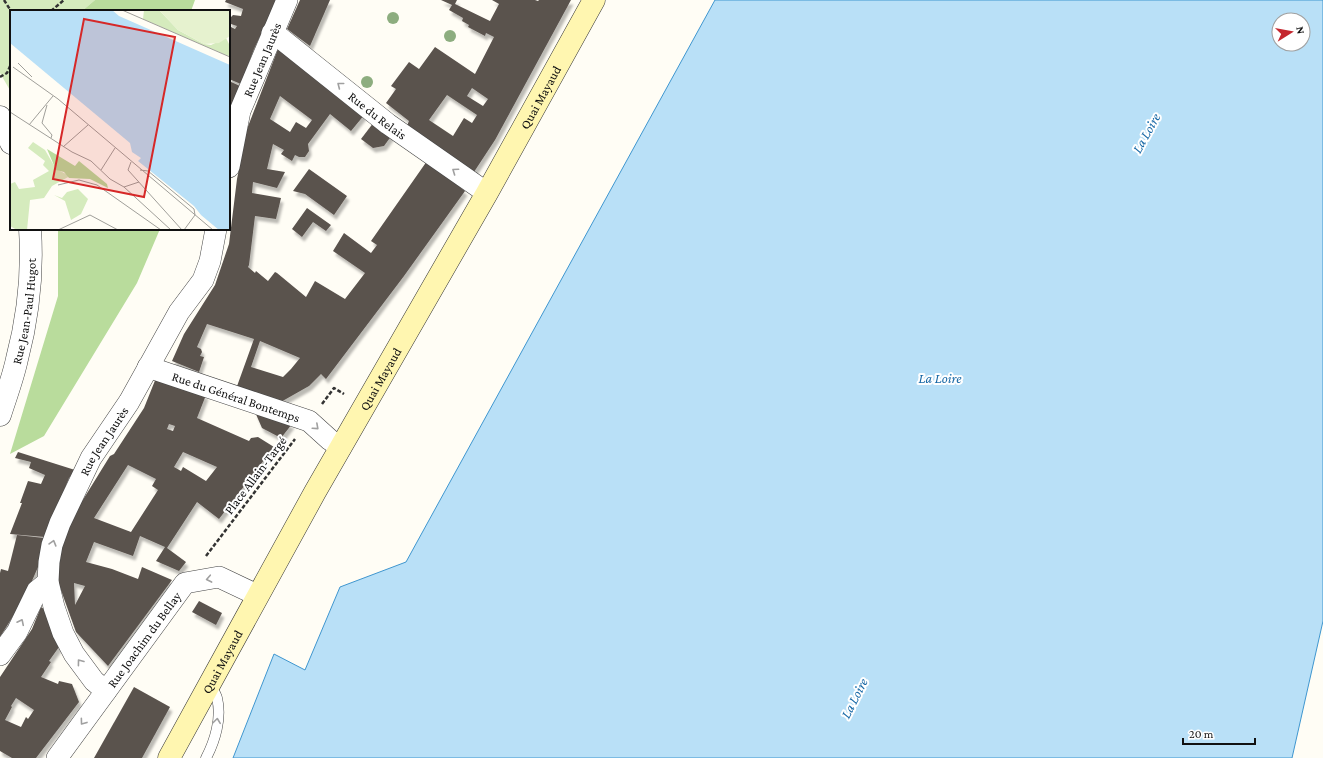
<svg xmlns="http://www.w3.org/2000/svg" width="1323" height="758" font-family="'Crimson Pro',serif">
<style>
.green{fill:#d5ebbd}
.forest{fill:#b9dc9c}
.water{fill:#b9e0f7;stroke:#3f96cf;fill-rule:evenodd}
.building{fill:#5a524d;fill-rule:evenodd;filter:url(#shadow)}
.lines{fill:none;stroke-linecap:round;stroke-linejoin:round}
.service-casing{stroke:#444;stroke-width:11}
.minor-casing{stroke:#444;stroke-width:22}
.tertiary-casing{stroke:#444;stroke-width:23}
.secondary-casing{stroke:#333;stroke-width:23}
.path{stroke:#333;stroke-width:2.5;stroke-dasharray:4 2;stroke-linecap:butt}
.service{stroke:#fff;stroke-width:10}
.minor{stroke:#fff;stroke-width:21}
.tertiary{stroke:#fff;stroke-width:22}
.secondary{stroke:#fff6b0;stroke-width:22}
.tree{fill:#8dad7f}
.oneway{stroke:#a0a0a0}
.labels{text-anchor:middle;stroke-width:4;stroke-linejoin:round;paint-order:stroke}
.street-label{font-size:13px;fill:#111;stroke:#fff}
.water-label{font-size:14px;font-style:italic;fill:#1768a6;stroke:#fff}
.inset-road{fill:none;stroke:#a09f9a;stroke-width:1}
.view{fill:#d62828;fill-opacity:0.15;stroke:#d62828;stroke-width:2}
.inset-edge{fill:none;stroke:#111;stroke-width:2}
</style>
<defs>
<filter id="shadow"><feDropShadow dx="2.5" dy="4.5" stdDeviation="1" flood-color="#0004"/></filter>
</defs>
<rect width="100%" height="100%" fill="#fffdf5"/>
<polygon class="green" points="0,0 95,0 82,11 11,11 11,92 0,73"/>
<g class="forest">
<polygon points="95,0 195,0 191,11 82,11"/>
<polygon points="58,229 160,229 137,283 44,436 10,454 58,296"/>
</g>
<path class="water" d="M715,0h608v621l-31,137h-1059l41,-104 31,16 35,-83 66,-25zM1279,20h24v24h-24z"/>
<g class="building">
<polygon points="226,0 277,0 254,49 241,84 229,79 229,26 235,29 237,26 231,24 229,21 230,18 233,15 241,16 243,9 225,2"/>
<polygon points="300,0 330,0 310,46 287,29"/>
<path d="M441,0h16l-2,4 35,17 9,-17 -7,-4h43l3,1 1,-1h32l-76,140 -23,35 -66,-47 3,-7 -23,-18 10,-14 -5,-3 18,-24 10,7 16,-22 40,27 19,-37 -8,-4 -1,3 -17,-9 1,-2 -7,-4 1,-3 -14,-8 3,-5zM472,88l16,11 -5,7 -16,-10zM447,95l30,20 -5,8 -8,-5 -11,18 -24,-16z"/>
<path d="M278,49l87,65 -14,17 -21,-17 -22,30 1,7 -4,6h-6l-4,-2 -3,6 -11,-7 3,-4 -11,-6 -6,25 18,3 -8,16 -24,-6 -1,11 29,5 -5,21 -21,-3 -6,49 -1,2 7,6 1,-2 12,10 7,-9 2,1 29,24 9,-16 30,18 20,-26 -32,-22 11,-18 27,20 6,-8 -6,-4 56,-80 38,30 -61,85 -78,103 -5,-5 -12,12 -30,17 -43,-14 18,-50 -47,-15 -10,23 4,2 1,3 -2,4 4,1 -5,15 -27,-11 12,-27 31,-49 14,-41 8,-65 10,-50zM280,96l32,24 -6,8 -10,-6 -6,10 -20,-13zM260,341l40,17 -9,11 -8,8 -32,-10z"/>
<polygon points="229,81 240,86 229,116"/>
<polygon points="374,122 392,135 384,146 373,148 361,139"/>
<polygon points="309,169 347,196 334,215 305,194 293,191"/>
<polygon points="307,208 331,225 326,231 313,222 302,237 292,229"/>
<path d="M156,378l50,17 -9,23 52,23 2,-3 7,-1 16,10 -55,72 -22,-17 -30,46 19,14 -7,9 -23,-10 9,-14 -25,-11 -7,20 -39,-14 -8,20 26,7 26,10 4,-12 30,13 -64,86 -32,-34 -19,-53 6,-38 13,-30 34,-55 4,-2 30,-46zM169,424l6,2 -2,5 -6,-2zM183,452l34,15 -11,14 -23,-14 -2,4 -7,-4zM128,465l28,14 -4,7 6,4 -27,42 -37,-14zM74,583l11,3 -10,19z"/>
<polygon points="255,412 292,424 281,438 262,428"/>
<polygon points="18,452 75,470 69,478 45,537 10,534 22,503 20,503 28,481 41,484 45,475 29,468 31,462 15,458"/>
<polygon points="17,535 44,538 38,567 25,597 0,637 0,573 1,569 8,571"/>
<polygon points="199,601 222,613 216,625 192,612"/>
<path d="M41,607l3,2 15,38 -10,14 2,1 -10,15 17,7 1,-3 13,3 7,18 -43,56h-24l-12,-7v-74l32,-48zM16,698l18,12 -6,9 -2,-2 -5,10 -16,-7 7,-13 -1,-1z"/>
<polygon points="134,687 170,707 142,758 94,758"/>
</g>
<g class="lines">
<defs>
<path id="service" d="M206,758c9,-17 16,-40 11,-60 -1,-4 -5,-10 -7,-14"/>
<g id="minor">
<path id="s1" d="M272,33l7,4 109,87 99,69"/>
<path id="s2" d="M229,167l11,-56 47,-111"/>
<path id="s3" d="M148,367l161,54 21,19 11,7"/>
<polyline points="0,655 17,632 37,591 48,582"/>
<path id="s4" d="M106,691l-12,-10 -20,-27 -11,-21 -9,-26 -6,-25 1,-20 3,-17 8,-22 31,-65 38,-56 50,-90 24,-32 7,-19 6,-32"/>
<path id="s5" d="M57,758l128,-175 34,-6 38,18"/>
</g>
<g id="tertiary">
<polyline points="0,117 11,143"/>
<path id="s6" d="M0,415c6,-19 13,-37 17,-56 11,-42 16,-86 13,-130"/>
</g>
<g id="secondary">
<path id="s7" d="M169,758l146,-266 172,-299 107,-193"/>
</g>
</defs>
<use href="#service" class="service-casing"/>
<use href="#minor" class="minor-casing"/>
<use href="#tertiary" class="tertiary-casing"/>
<use href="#secondary" class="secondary-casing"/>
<g class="path">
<polyline points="4,0 11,11"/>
<polyline points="51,11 64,0"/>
<polyline points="0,77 7,73 11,64"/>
<polyline points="322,404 334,388 344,394"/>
<polyline points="206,556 295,439"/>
</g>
<use href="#service" class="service"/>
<use href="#minor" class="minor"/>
<use href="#tertiary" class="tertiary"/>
<use href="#secondary" class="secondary"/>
</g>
<g class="tree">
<circle cx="393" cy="18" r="6"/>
<circle cx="450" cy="36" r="6"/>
<circle cx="367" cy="82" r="6"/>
</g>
<defs><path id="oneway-chevron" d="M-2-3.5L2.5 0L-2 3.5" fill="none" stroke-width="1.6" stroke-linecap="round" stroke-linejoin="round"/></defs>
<g class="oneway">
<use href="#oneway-chevron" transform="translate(340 85) rotate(-142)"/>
<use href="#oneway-chevron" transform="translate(455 171) rotate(-145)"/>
<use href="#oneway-chevron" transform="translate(316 427) rotate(42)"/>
<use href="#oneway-chevron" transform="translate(53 543) rotate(-74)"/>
<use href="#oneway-chevron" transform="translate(209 579) rotate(169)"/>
<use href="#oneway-chevron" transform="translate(21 622) rotate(-64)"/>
<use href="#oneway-chevron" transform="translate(80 662) rotate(-127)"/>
<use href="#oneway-chevron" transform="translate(217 721) rotate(-83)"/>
<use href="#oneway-chevron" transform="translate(83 722) rotate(126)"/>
</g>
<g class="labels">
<g class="street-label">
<text dy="5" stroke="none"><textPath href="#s2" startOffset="113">Rue Jean Jaurès</textPath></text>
<text dy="5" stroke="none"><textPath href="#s7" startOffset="758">Quai Mayaud</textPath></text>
<text dy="5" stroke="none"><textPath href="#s1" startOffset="134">Rue du Relais</textPath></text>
<text dy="5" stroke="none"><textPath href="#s6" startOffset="107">Rue Jean-Paul Hugot</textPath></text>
<text dy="5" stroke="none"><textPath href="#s7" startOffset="434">Quai Mayaud</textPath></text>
<text dy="5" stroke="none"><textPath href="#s3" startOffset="93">Rue du Général Bontemps</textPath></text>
<text dy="5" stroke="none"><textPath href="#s4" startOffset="280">Rue Jean Jaurès</textPath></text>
<text transform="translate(255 475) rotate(-53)" y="5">Place Allain-Targé</text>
<text dy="5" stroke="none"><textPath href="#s5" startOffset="147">Rue Joachim du Bellay</textPath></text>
<text dy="5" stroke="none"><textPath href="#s7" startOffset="110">Quai Mayaud</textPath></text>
</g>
<g class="water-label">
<text transform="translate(1146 133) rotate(-61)" y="5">La Loire</text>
<text x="940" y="383">La Loire</text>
<text transform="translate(854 698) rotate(-63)" y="5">La Loire</text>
</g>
</g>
<g transform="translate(10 10)">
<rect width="220" height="220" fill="#fffdf5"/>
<path d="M134,0h15l19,20 26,14 7,1 15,-7 4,8v9l-2,1 -85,-37zM23,132l12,8 11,19 14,7 -18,10 -8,12 -14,2 -3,30h-10l-7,-4v-42l5,-2 4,7 16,-2 -2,-7 16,-9 -6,-6 2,-4 -17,-13zM68,179l10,10 -7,15 -10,6 -6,-19 -11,-6 8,3 5,-6z" fill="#d5ebbd"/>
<path d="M37,139l28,17 4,-5 28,23 1,4 -18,-9 -21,-1 -5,-6 -8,-2z" fill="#b9dc9c"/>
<path d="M149,0h71v26l-11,7 -15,1 -26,-14z" fill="#e6f2cf"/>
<path d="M0,0h102l7,6 111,49v165h-11l-18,-15 -7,-9 -56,-45 3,-3 -9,-6 -2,-9 -120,-100z" fill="#b9e0f7"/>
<path class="inset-road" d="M112,0l108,47M8,53l14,14M3,57l45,32 155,131M37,95l-5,18 10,12 -1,3M0,102l62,40 19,9 19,18 14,8 47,43M19,115l24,-29M53,137l25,-22M121,152l-3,8 54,60M91,160l14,-22M130,160l8,1 46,38 1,6 -11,15M48,175l21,-5 18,5 64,45M114,177l15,-5M48,220l32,-15 28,15"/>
<path class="view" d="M74,9l91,18 -31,160 -91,-18z"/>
<rect width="220" height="220" class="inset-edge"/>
</g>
<g transform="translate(1291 32) rotate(79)"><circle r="19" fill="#ffffff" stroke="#a0a0a0"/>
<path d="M0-3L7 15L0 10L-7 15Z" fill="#c4262e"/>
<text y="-6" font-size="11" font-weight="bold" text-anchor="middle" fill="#111111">N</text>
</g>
<path d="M1183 738v6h72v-6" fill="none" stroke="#111111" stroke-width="2"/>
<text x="1189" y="738" font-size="12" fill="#111111" stroke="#ffffff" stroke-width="3" paint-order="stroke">20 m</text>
</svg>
